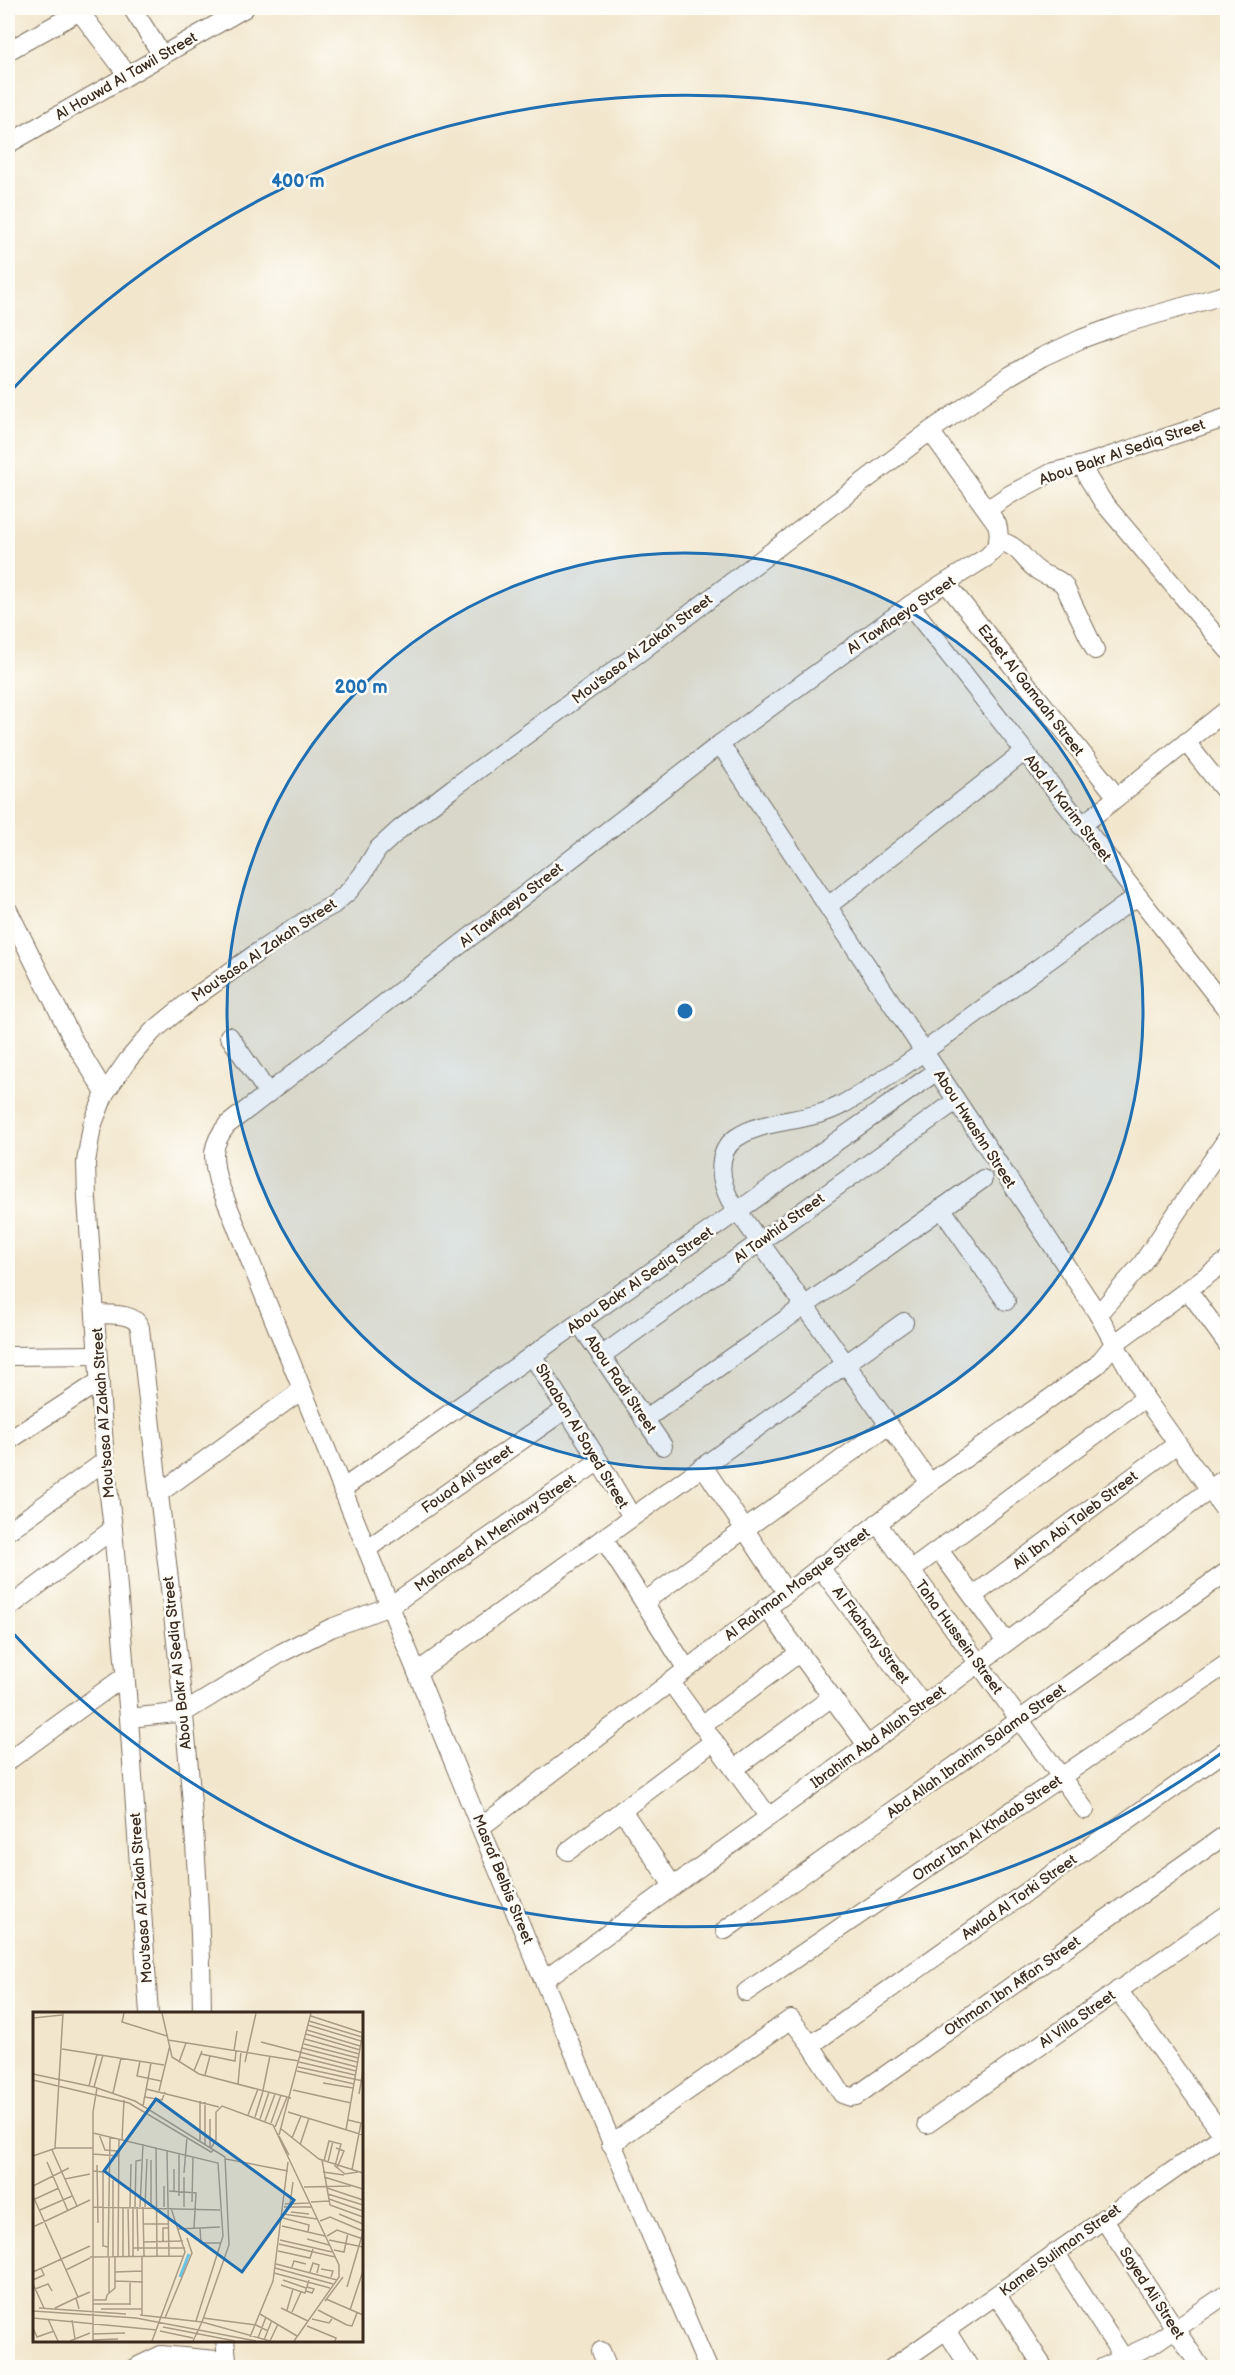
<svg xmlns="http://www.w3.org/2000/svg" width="1235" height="2375" font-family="'Balsamiq Sans',sans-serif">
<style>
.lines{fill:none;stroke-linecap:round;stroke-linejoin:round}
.street-casing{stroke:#7b6c5b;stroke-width:20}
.street{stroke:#fff;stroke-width:18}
.ring{fill:none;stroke:#1f6fb2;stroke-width:3}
.labels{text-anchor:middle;stroke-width:5;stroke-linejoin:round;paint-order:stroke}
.street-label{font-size:15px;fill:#3b2a1e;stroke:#fdfcf7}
.inset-river{fill:none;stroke:#67c4e5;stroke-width:3}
.inset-road{fill:none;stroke:#a99b86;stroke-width:1.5}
.view{fill:#1f6fb2;fill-opacity:0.15;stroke:#1f6fb2;stroke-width:3}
.inset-edge{fill:none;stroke:#3b2a1e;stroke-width:3}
.centre{fill:#1f6fb2;stroke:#fdfcf7;stroke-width:3}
.ring-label{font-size:18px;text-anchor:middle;font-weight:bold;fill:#1f6fb2;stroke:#fdfcf7;stroke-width:5;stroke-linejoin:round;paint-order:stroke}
</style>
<rect width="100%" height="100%" fill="#fdfcf7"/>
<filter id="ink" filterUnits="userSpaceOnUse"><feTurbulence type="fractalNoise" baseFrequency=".0167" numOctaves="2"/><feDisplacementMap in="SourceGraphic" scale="12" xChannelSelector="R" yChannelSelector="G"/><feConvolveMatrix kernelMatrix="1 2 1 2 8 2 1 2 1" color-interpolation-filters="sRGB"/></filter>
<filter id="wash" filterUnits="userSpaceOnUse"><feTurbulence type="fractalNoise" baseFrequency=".008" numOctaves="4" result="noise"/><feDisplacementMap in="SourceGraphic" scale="24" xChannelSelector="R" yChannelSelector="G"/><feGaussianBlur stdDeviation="1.35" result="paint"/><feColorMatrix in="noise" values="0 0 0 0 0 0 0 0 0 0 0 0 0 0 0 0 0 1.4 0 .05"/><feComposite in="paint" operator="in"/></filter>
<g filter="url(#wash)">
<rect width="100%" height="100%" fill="#f2e6cc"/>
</g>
<g filter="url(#ink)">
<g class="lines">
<defs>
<g id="street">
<polyline points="77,8 127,74"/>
<polyline points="132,8 162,55"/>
<polyline points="8,51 80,11"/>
<polyline points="8,144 245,8"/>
<polyline points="1083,465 1088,478 1103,502 1228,650"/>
<polyline points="988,509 1009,495 1053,472 1083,465 1228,417"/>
<path d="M999,541c24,6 23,20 41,31 9,6 17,5 24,13l31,65"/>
<polyline points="946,583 1117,797"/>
<polyline points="910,605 1228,1011"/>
<polyline points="1186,742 1228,795"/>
<polyline points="720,744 1098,1314 1145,1398 1228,1515"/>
<polyline points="1081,826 1228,709"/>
<polyline points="828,906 1024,752"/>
<polyline points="8,910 73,1040 105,1093"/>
<polyline points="229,1036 268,1093"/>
<polyline points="941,1208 1006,1301"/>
<polyline points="1188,1290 1228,1345"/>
<path d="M96,1314c14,1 39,-2 44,14 24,228 60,456 62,686"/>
<polyline points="1098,1314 1141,1265 1228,1137"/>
<polyline points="579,1323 663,1446"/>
<polyline points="532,1355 599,1461 632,1517"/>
<polyline points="8,1356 97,1355"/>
<polyline points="601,1356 956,1101"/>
<polyline points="644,1420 983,1179"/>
<polyline points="8,1441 100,1381"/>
<polyline points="703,1466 786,1592"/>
<path d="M930,1483l-200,-283c-10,-19 -15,-47 6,-62 29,-20 74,-15 107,-34 44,-24 84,-55 124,-84 56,-41 113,-82 169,-123"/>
<polyline points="342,1489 937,1071"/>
<polyline points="158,1494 302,1390"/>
<polyline points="877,1523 1085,1810"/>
<polyline points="8,1531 105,1461"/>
<polyline points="603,1538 686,1668"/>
<polyline points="367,1549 566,1409"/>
<polyline points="939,1550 1006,1642"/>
<polyline points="819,1566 923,1705"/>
<polyline points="911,1570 1145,1398"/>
<polyline points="973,1596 1177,1444"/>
<polyline points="644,1602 889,1425"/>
<polyline points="766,1607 867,1745"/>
<polyline points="8,1608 113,1529"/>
<polyline points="417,1672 904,1322"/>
<polyline points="670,1681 768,1816"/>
<polyline points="129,1718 185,1712 281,1653 331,1628 390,1606 599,1461"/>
<polyline points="702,1725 799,1653"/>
<polyline points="8,1761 125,1676"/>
<polyline points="734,1769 832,1697"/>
<polyline points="622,1810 673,1886"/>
<polyline points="481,1827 930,1483 1097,1365 1114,1344 1228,1260"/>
<polyline points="568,1851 714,1741"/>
<polyline points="725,1930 1228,1571"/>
<polyline points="544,1980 923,1705 1228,1476"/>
<polyline points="1118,1990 1228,2142"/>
<polyline points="746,1992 1228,1663"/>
<polyline points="149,2014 129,1718 113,1529 105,1461 87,1199 86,1162 92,1126 105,1093 128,1060 152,1032 191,1000 258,952 314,915 333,905 349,891 362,875 378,849 400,829 453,788 636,655 930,431 1011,375 1042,357 1081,339 1119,325 1228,294"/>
<polyline points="811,2045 1228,1749"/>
<polyline points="927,2124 1228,1914"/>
<polyline points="611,2144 791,2019 811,2045 842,2094 851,2097 856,2096 1228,1833"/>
<polyline points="1103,2218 1201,2368"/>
<polyline points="1055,2252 1130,2368"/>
<polyline points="997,2295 1044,2368"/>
<polyline points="946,2330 970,2368"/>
<polyline points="225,2340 228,2368"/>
<polyline points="601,2351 608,2368"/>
<polyline points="134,2368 161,2355 227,2361"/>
<path d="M708,2368c-170,-393 -330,-790 -490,-1187 -6,-24 -7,-36 9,-56l493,-381 190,-139 77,-48c11,-10 14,-19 10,-33l-67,-93"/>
<polyline points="892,2368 1228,2132"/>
<polyline points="1102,2368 1151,2345 1228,2293"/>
</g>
</defs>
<use href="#street" class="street-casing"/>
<use href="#street" class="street"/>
</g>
</g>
<circle cx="685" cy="1011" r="458" fill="#1f6fb2" fill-opacity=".12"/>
<g class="ring">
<circle cx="685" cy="1011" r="458"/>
<path d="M1223 1752A916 916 0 0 1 10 1630M10 392A916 916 0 0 1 1223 270"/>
</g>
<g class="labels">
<g class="street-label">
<text transform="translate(126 76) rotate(-30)" y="5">Al Houwd Al Tawil Street</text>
<text transform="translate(1122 452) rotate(-19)" y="5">Abou Bakr Al Sediq Street</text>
<text transform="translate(901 615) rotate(-34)" y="5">Al Tawfiqeya Street</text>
<text transform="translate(642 649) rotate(-37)" y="5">Mou'sasa Al Zakah Street</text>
<text transform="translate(1031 690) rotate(52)" y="5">Ezbet Al Gamaah Street</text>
<text transform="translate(1068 808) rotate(52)" y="5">Abd Al Karim Street</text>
<text transform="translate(511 905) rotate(-38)" y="5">Al Tawfiqeya Street</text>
<text transform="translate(264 950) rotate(-34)" y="5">Mou'sasa Al Zakah Street</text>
<text transform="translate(975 1129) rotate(57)" y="5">Abou Hwashn Street</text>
<text transform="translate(779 1228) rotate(-36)" y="5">Al Tawhid Street</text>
<text transform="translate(640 1280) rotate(-35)" y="5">Abou Bakr Al Sediq Street</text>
<text transform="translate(621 1384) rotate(56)" y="5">Abou Radi Street</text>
<text transform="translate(103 1413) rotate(-94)" y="5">Mou'sasa Al Zakah Street</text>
<text transform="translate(582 1436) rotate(59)" y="5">Shaaban Al Sayed Street</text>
<text transform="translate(467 1479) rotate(-35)" y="5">Fouad Ali Street</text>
<text transform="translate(1075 1520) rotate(-37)" y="5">Ali Ibn Abi Taleb Street</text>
<text transform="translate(495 1533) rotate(-35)" y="5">Mohamed Al Meniawy Street</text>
<text transform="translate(797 1584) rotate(-37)" y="5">Al Rahman Mosque Street</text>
<text transform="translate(871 1635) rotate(53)" y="5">Al Fkahany Street</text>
<text transform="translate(959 1637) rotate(54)" y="5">Taha Hussein Street</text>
<text transform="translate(177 1663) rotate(-96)" y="5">Abou Bakr Al Sediq Street</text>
<text transform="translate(878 1737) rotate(-36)" y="5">Ibrahim Abd Allah Street</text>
<text transform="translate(976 1751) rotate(-36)" y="5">Abd Allah Ibrahim Salama Street</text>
<text transform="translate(987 1828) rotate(-34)" y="5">Omar Ibn Al Khatab Street</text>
<text transform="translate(503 1879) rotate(68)" y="5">Masraf Belbis Street</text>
<text transform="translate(1019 1897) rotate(-35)" y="5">Awlad Al Torki Street</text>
<text transform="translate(141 1898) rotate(-94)" y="5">Mou'sasa Al Zakah Street</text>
<text transform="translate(1012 1986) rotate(-35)" y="5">Othman Ibn Affan Street</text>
<text transform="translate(1077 2019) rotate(-35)" y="5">Al Villa Street</text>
<text transform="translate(1060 2250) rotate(-36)" y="5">Kamel Suliman Street</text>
<text transform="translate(1152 2293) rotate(57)" y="5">Sayed Ali Street</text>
</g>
</g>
<g transform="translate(33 2012)">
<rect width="330" height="330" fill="#f2e6cc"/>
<path class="inset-river" d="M147,265l9,-23"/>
<path class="inset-road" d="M91,1l-2,9 45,14M129,1l10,44 27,17 92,24M278,4l52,17M0,6l29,-3M276,9l53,16M275,13l53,16M274,18l53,16M273,22l54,16M272,27l54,15M135,28l131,21M228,30l96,25M271,32l54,14M269,36l55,14M29,37l102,16M201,39l3,-20M168,42l34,7 1,-10M267,45l56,14M107,49l-3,15 24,5M146,50l7,-19M212,50l11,-49M266,50l56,13M265,55l65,14M161,59l8,-20M264,59l57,13M0,62l61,13 41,14 90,56 4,88 -27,77M172,63l5,-19M0,68l96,23 82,49 3,-2M290,71l30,5M205,72l3,-33M56,74l8,-32M61,75l9,-32M113,77l73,18M230,78l7,-34M260,78l58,13M126,79l11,-46M80,81l8,-35M326,82l4,-23M112,85l17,3 3,-8M167,89v40M172,90v42M110,94l8,-43M255,100l75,23M215,103l10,-26M222,105l8,-26M227,107l9,-27M315,108l13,3 -9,47M232,109l10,-27M238,111l10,-28M242,115l12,-30M247,116l39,31 44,14M313,118l17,-99M60,121l125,30 5,73M66,122l6,16 13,1M246,123l32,-122M246,124l10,19M259,126l9,-22M89,128l2,-40M267,133l9,-27M123,135l1,109M177,135v-28M22,136l8,-135M178,136l5,-8v-28l6,-6 51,19 66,140v12l-45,64M303,136l8,3 -7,17M19,138l25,56M134,138l2,106M60,142l25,2M0,144l23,-8h37M193,147l62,12M289,148l8,45M291,149l5,-20 12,3 -6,22 10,8 13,-2M14,150l21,49M295,150l5,-21M64,153l1,58M60,159l10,1v74l5,1M290,160l21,3M151,161l3,-36M291,165l39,12M32,167l25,-5M80,168v77M0,174l36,-18M131,174v21M271,175l47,-1M294,176l36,12M136,179l27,2 -2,35M141,179v-22M295,182l35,11M0,184l33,74 24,-12M146,184v-43M2,187l24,-11M296,187l34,12M159,190l1,-45M278,190l18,-1M252,192l24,-1M257,192l3,-22M297,193l33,12M60,195l127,3M95,195l1,50M97,195l1,-43M100,195v50M102,195l1,-46 5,-1M104,195l1,44M107,195l3,-63M110,195l1,49M112,195l2,-48M118,195v-47M151,195v-30M251,195h27M7,198l32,-14M258,200l18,2M250,202l34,5M306,202l24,10M250,206l26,7 -1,7M287,209l10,-4 33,14M110,212h26M249,214l43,10M0,215l57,-27M167,216l1,15h20M145,217l42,-2M294,224l10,-6 26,9M274,227l22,6M247,228l52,12M296,228l34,7M130,229v-13h6M110,230l40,-1M246,232l56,13M100,236h52M301,238l10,2 4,-19M245,239l32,7 3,-9M57,245l94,-1M75,245l2,-120M85,245l1,-118M90,245v-50M109,245v59M243,252l61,16M259,255l2,-6 12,3M242,256l58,16M288,257l12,2 -2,6M33,258l12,27M0,260l57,-26M82,260l27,-1M277,260l3,-9 6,2 -2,8M241,261l56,15M0,268l11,-5 -3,-7M250,268l23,8M82,269l28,1M0,272l11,24M248,273l24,8 4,-13M314,275l16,-55M2,277l13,-5 4,7M273,279l6,2 2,-4 -7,-2M76,281v-36M74,283l8,-7v-31M293,287l37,16M60,288h13l1,-5M292,289l18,-24M60,292h37M97,293v-23M6,296l87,6M22,296l21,-10M248,296l27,13M46,297l-3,-11 14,-6M68,297h41M254,298l6,-21M285,298l29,15M317,298l13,-39M0,299l103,7 120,23M259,300l9,-20M227,302l37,22M107,303l62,7 68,19M0,306l124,12M132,306l27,-65 -5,-15M170,306l53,7 12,6M15,307l10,22M279,307l17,4 3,-4M39,308l3,19M163,309l27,-85M314,313l5,1 5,-13M274,314l29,12 -1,3M130,315l72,14M0,316l4,9 17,-6M127,319l33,7M60,322l32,-1M217,325l23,-56 15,-119M225,326l8,-21M60,328l25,-1M231,328l8,-20M37,329l20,-8M60,329v-229l4,-24M119,329l33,-89 -14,-44M160,329l9,-19M237,329l8,-17"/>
<path class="view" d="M123,87l138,101 -52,72 -138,-101z"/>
<rect width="330" height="330" class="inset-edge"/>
</g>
<circle cx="685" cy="1011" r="9" class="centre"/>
<g class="ring-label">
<text x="298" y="187">400 m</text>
<text x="361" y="693">200 m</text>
</g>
<rect width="1235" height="2375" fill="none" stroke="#fdfcf7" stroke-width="30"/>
</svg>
